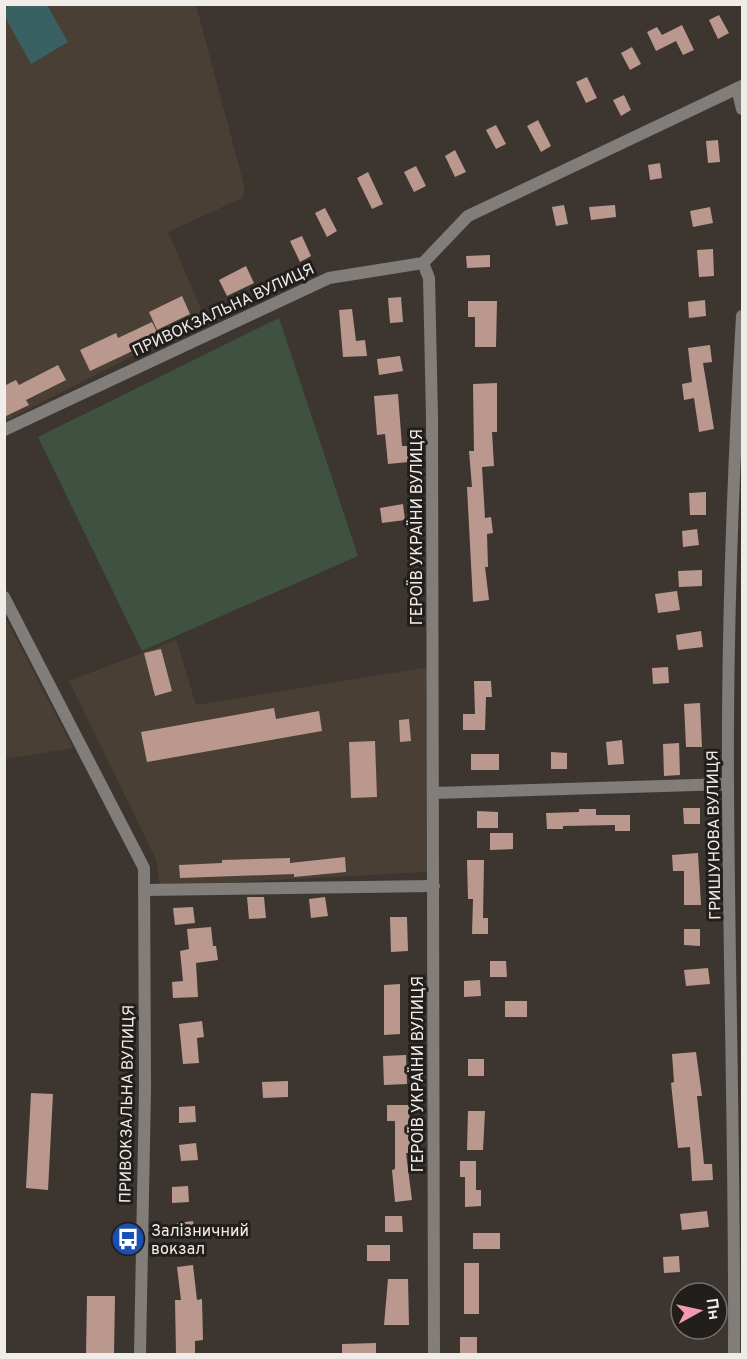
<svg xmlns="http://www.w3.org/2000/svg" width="747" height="1359" font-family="Overpass,sans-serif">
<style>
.built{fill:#4a3f34}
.green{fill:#3f5140}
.water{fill:#3a6162}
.building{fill:#ba988d}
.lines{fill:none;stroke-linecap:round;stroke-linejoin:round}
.minor{stroke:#807d7a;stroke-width:12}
.tertiary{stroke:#807d7a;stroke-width:12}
.labels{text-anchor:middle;stroke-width:6;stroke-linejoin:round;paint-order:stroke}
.street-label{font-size:16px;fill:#f0ece8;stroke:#211e1c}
.poi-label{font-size:16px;fill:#f0ece8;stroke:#211e1c;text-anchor:start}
</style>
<rect width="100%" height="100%" fill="#3d3630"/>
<g class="built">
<polygon points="5,5 196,5 245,189 242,198 168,232 205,319 5,421"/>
<polygon points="4,617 5,617 73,748 5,759"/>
<polygon points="176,640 196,705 430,667 427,872 160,886 156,859 69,681"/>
</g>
<polygon class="green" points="279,318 358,556 142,651 38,437"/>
<polygon class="water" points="11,5 47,5 68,42 31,64 5,17 5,8"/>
<g class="building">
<polygon points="719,15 729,33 718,39 709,20"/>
<polygon points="682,25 694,50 683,55 676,41 656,51 647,32 657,27 662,35"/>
<polygon points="632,47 641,64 630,70 621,53"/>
<polygon points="587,77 597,98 586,103 576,82"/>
<polygon points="624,95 631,110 621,116 613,100"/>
<polygon points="538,120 551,146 541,152 527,126"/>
<polygon points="496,125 506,144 496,149 486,130"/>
<polygon points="718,140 720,162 708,163 706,141"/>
<polygon points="455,150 466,172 455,177 445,156"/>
<polygon points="660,163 662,178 650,180 648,165"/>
<polygon points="416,166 426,186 414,192 404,172"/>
<polygon points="368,172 383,204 372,209 357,178"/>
<polygon points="564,205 568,224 556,226 552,207"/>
<polygon points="615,205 616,217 591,220 589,207"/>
<polygon points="710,207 713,223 693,227 690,211"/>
<polygon points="325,208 337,231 327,237 315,213"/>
<polygon points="302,236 311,256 300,262 290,241"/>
<polygon points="713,249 714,276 699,277 697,250"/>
<polygon points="490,255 490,267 467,268 466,256"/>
<polygon points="246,266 254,283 227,296 219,280"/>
<polygon points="182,296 190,314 157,330 149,312"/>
<polygon points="401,297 403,322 390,323 388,298"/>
<polygon points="705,300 706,316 689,318 688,302"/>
<polygon points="468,301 497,301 496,347 475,347 475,317 468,317"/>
<polygon points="352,309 356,341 365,340 367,356 343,357 339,310"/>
<polygon points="152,322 160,338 90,371 80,350 116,333 118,338"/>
<polygon points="710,345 712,362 703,363 714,429 699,432 694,398 684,400 682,384 692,382 688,348"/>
<polygon points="400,356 403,371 379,375 377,359"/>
<polygon points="58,365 66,380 26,400 29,405 4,417 4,386 16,380 19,385"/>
<polygon points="497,383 497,432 492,432 494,466 482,467 485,518 491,517 493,533 487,534 488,567 485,567 489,600 473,602 467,487 472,487 469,451 474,451 473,384"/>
<polygon points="398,394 402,446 407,446 409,462 388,464 385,434 377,435 374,396"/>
<polygon points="706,492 706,515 690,515 689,493"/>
<polygon points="403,504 405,520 382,523 380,508"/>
<polygon points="697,529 699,545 683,547 682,531"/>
<polygon points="702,570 702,586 679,587 678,571"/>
<polygon points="677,591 680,610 658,613 655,594"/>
<polygon points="701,631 703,647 678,650 676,635"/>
<polygon points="161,649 172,691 155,696 144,653"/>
<polygon points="668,667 669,683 653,684 652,668"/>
<polygon points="474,681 491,681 492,697 486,697 485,730 463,730 463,714 475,714"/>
<polygon points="700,703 702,747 686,747 684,704"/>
<polygon points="274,708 276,719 319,711 322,731 147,762 141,732"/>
<polygon points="409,719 411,741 400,742 399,720"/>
<polygon points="622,740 624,764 608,765 606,742"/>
<polygon points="375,741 377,797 351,798 349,742"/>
<polygon points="679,743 680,775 664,776 663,744"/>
<polygon points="551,752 567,753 567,769 551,769"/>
<rect x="471" y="754" width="28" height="16"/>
<polygon points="683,808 700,808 700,824 684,824"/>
<polygon points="579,809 596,809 596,815 630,815 630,831 615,831 615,825 563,826 563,829 547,829 546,813 579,812"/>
<polygon points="477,811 498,812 498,828 477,828"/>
<polygon points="490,833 513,833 513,849 490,850"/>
<polygon points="698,853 701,905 684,905 684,871 673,871 672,855"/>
<polygon points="345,857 346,872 294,877 294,874 180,878 179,865 222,863 222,860 290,858 290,863"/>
<polygon points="467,860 484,860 483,918 488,918 488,934 472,934 473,899 468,899"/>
<polygon points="247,897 264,897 266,918 249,919"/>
<polygon points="325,897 328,916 311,918 309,899"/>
<polygon points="193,907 195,923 175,925 173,908"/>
<polygon points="390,917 407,917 408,951 391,952"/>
<polygon points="211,927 213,946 216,946 218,960 196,963 198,997 173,998 172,982 183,981 180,951 189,949 187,929"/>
<polygon points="684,929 700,929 700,946 684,945"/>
<polygon points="490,961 506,961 507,977 490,977"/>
<polygon points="708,968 710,984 686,986 684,970"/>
<polygon points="480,980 481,996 464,997 464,981"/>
<polygon points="400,984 400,1034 384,1035 384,985"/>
<rect x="505" y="1001" width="22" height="16"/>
<polygon points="202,1021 204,1037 197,1038 199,1063 183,1064 179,1024"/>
<polygon points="696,1052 702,1096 697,1096 704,1164 712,1164 713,1180 692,1181 690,1147 678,1148 671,1083 674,1082 672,1054"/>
<polygon points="406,1055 407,1084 384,1085 383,1056"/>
<rect x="468" y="1059" width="16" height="17"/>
<polygon points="288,1081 288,1097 263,1098 262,1082"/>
<polygon points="31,1093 53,1094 48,1190 26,1188"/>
<polygon points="387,1105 409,1105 411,1153 406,1153 412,1200 395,1202 392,1170 395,1169 395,1121 387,1121"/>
<polygon points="195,1106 196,1122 179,1123 179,1107"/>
<polygon points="468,1111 485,1111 483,1150 467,1150"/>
<polygon points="196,1143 198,1160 181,1161 179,1145"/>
<polygon points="460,1161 476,1161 476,1190 481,1190 481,1206 465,1207 465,1177 460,1177"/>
<polygon points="188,1186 189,1202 172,1203 172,1187"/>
<polygon points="707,1211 709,1227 682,1230 680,1214"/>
<polygon points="385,1216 402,1216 403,1232 385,1232"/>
<polygon points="193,1221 195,1237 178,1238 177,1223"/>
<rect x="473" y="1233" width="27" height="16"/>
<rect x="367" y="1245" width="23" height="16"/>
<polygon points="679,1256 680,1272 664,1273 663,1257"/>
<rect x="464" y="1263" width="15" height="51"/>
<polygon points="193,1265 197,1300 202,1299 203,1340 195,1341 195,1354 176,1354 175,1300 181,1300 177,1267"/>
<polygon points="388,1279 408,1279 409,1325 384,1325"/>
<polygon points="87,1296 115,1296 114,1354 86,1354"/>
<polygon points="460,1337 477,1337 477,1353 460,1354"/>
<polygon points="376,1343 376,1354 342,1354 342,1344"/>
</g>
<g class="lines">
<g class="minor">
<polyline points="737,88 742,109"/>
<polyline points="423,263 429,278 432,417 434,1354"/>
<polyline points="4,430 329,278 423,263 468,216 742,86"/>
<polyline points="434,793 728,784"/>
<polyline points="144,890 434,886"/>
<path d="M734,1354c1,-189 -5,-379 -6,-568 -1,-157 5,-314 14,-470"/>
</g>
<polyline class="tertiary" points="4,597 144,868 145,1089 140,1354"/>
</g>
<defs>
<symbol id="bus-disc" viewBox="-11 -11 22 22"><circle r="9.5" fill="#1a4fb4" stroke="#211e1c"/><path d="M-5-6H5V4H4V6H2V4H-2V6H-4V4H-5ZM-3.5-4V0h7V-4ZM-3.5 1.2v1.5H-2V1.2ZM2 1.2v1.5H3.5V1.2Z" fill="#fff"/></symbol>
</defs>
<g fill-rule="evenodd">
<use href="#bus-disc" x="109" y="1220" width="38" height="38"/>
</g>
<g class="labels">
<g class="street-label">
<text transform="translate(223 309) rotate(-25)" y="6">ПРИВОКЗАЛЬНА ВУЛИЦЯ</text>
<text transform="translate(416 527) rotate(-90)" y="6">ГЕРОЇВ УКРАЇНИ ВУЛИЦЯ</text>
<text transform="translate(713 835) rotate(-91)" y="6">ГРИШУНОВА ВУЛИЦЯ</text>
<text transform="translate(417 1074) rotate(-90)" y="6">ГЕРОЇВ УКРАЇНИ ВУЛИЦЯ</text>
<text transform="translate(126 1104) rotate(-89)" y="6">ПРИВОКЗАЛЬНА ВУЛИЦЯ</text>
</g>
<g class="poi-label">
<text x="151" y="1236">Залізничний<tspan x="151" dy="18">вокзал</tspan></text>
</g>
</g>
<rect width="747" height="1359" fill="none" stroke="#f0ece8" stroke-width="12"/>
<g transform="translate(699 1311) rotate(82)"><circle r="28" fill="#211e1c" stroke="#74706e" stroke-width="1.5"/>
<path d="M0-4.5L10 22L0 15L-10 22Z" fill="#f39aac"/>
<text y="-9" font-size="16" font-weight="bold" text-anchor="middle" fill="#f0ece8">Пн</text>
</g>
</svg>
